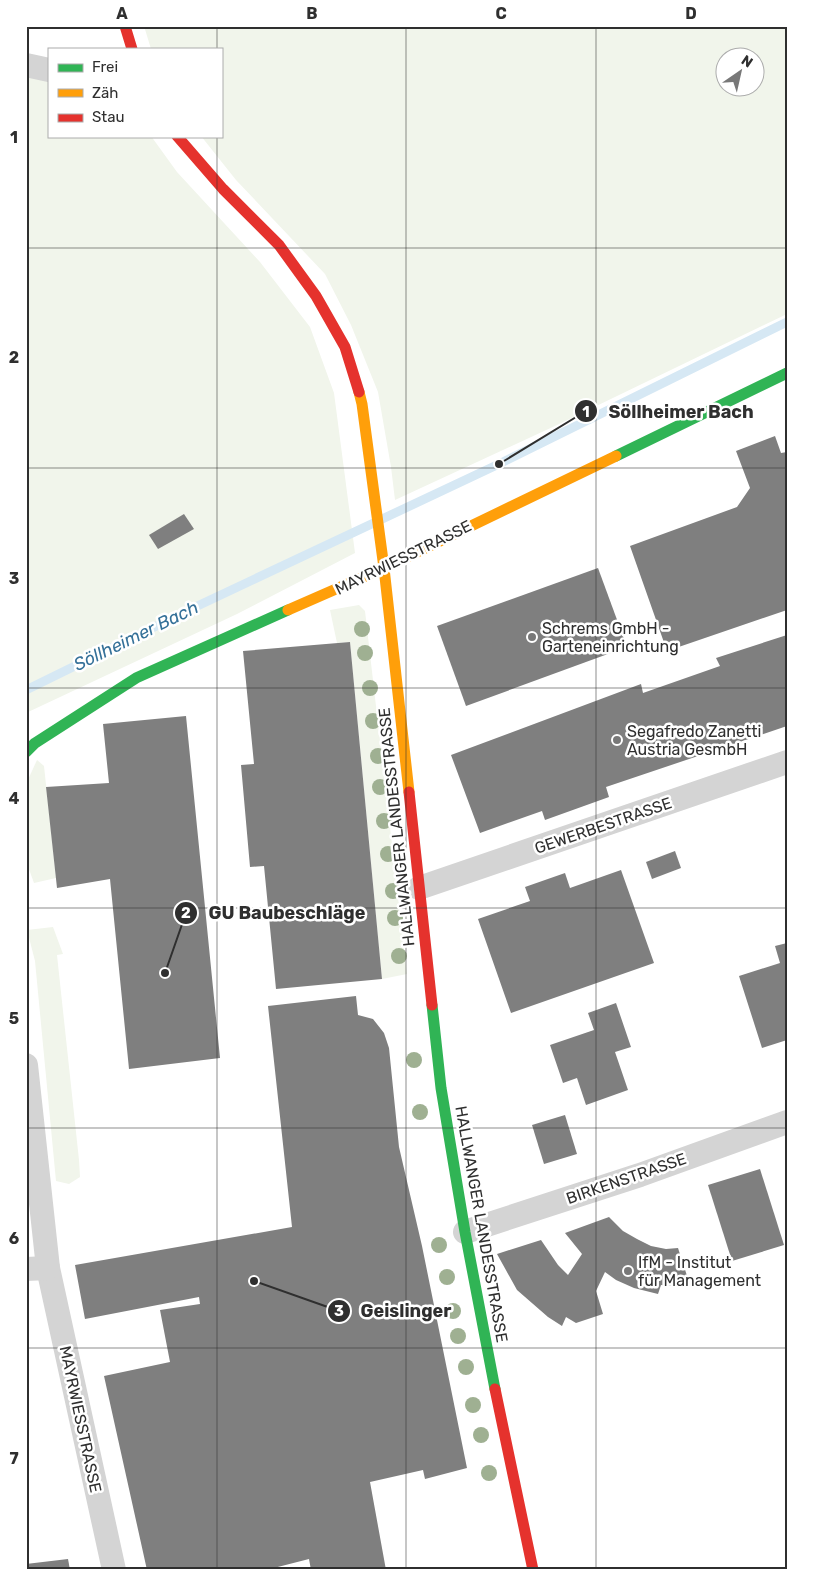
<svg xmlns="http://www.w3.org/2000/svg" width="813" height="1596" font-family="Rubik,sans-serif">
<style>
.green{fill:#f1f5eb;fill-rule:evenodd}
.lines{fill:none;stroke-linecap:round;stroke-linejoin:round}
.stream{stroke:#d6e8f4;stroke-width:9}
.building{fill:#7f7f7f}
.street{stroke:#d4d4d4;stroke-width:24}
.fast{stroke:#30b455;stroke-width:11}
.slow{stroke:#ff9f0a;stroke-width:11}
.jam{stroke:#e5322d;stroke-width:11}
.tree{fill:#9fb092}
.grid{fill:none;stroke:#2f2f2f;stroke-width:1;stroke-opacity:0.55}
.poi-dot{fill:#787878;stroke:#fff;stroke-width:2}
.labels{text-anchor:middle;stroke-width:5;stroke-linejoin:round;paint-order:stroke}
.street-label{font-size:16px;fill:#2f2f2f;stroke:#fff}
.poi-label{font-size:16px;fill:#2f2f2f;stroke:#fff;text-anchor:start}
.water-label{font-size:18px;font-style:italic;fill:#357199;stroke:#fff}
.leader{fill:none;stroke:#2f2f2f;stroke-width:2}
.callout-dot{fill:#2f2f2f;stroke:#fff;stroke-width:2}
.mark-label{font-size:15px;text-anchor:middle;font-weight:bold;fill:#fff}
.callout-label{font-size:18px;text-anchor:middle;font-weight:bold;fill:#2f2f2f;stroke:#fff;stroke-width:5;stroke-linejoin:round;paint-order:stroke}
.neatline{fill:none;stroke:#2f2f2f;stroke-width:2}
.grid-label{font-size:16px;text-anchor:middle;font-weight:bold;fill:#2f2f2f}
</style>
<rect width="100%" height="100%" fill="#fff"/>
<g class="green">
<path d="M144,26h643v288l-230,111 -162,75 -4,-33 -13,-75 -27,-67 -26,-51 -89,-94 -35,-44h20v-87h-70zM726,58h30v30h-30z"/>
<polygon points="26,72 49,78 49,136 151,136 177,172 260,262 310,327 334,393 355,553 237,614 26,713"/>
<polygon points="359,605 365,611 407,974 382,979 350,642 337,643 330,610"/>
<polygon points="37,760 44,766 56,878 34,883 26,861 26,784"/>
<polygon points="53,927 63,954 57,955 79,1160 80,1177 69,1184 56,1181 35,961 27,930"/>
</g>
<g class="lines">
<polyline class="stream" points="26,690 191,609 499,464 787,322"/>
</g>
<g class="building">
<polygon points="775,436 781,453 787,452 787,610 667,651 630,546 737,507 750,488 736,451"/>
<polygon points="184,514 194,529 158,549 149,535"/>
<polygon points="598,568 627,647 466,706 437,626"/>
<polygon points="787,635 787,726 606,787 609,797 545,820 542,811 480,833 451,755 641,684 643,693 720,666 716,658"/>
<polygon points="350,642 382,979 276,989 264,866 250,867 241,765 254,764 243,651"/>
<polygon points="186,716 220,1058 129,1069 110,879 57,888 46,787 109,783 103,724"/>
<polygon points="675,851 681,868 652,879 646,862"/>
<polygon points="621,870 654,963 511,1013 478,919 530,901 525,887 565,873 570,888"/>
<polygon points="787,943 787,1040 762,1048 739,976 780,963 775,946"/>
<polygon points="356,996 358,1015 373,1019 384,1033 389,1048 399,1147 422,1246 467,1468 425,1479 423,1470 370,1482 386,1570 311,1570 309,1559 266,1570 147,1570 104,1376 170,1362 160,1310 200,1304 199,1297 85,1319 75,1265 292,1227 268,1006"/>
<polygon points="616,1003 631,1047 615,1052 628,1090 586,1105 577,1078 563,1083 550,1045 594,1030 588,1013"/>
<polygon points="565,1115 577,1154 544,1164 532,1125"/>
<polygon points="760,1169 784,1245 732,1261 708,1185"/>
<polygon points="609,1217 623,1231 637,1239 651,1246 666,1249 678,1248 689,1282 671,1286 661,1285 658,1294 634,1288 616,1280 605,1272 596,1291 603,1314 576,1323 566,1317 562,1326 548,1317 517,1290 497,1254 541,1240 558,1265 568,1275 582,1254 565,1233"/>
<polygon points="68,1559 70,1570 26,1570 26,1564"/>
</g>
<g class="lines">
<g class="street">
<polyline points="26,65 49,70"/>
<polyline points="419,888 787,762"/>
<polyline points="26,1065 48,1268 114,1570"/>
<polyline points="465,1232 640,1175 787,1122"/>
<polyline points="26,1269 48,1268"/>
</g>
<g class="fast">
<polyline points="616,456 787,373"/>
<polyline points="26,752 35,743 136,678 288,610"/>
<polyline points="432,1005 441,1088 465,1232 495,1389"/>
</g>
<g class="slow">
<polyline points="359,392 362,404 384,568 409,792"/>
<polyline points="288,610 384,568 616,456"/>
</g>
<g class="jam">
<polyline points="125,26 132,49"/>
<polyline points="177,136 223,189 279,245 316,296 345,347 359,392"/>
<polyline points="409,792 432,1005"/>
<polyline points="495,1389 533,1570"/>
</g>
</g>
<g class="tree">
<circle cx="362" cy="629" r="8"/>
<circle cx="365" cy="653" r="8"/>
<circle cx="370" cy="688" r="8"/>
<circle cx="373" cy="721" r="8"/>
<circle cx="378" cy="756" r="8"/>
<circle cx="380" cy="787" r="8"/>
<circle cx="384" cy="821" r="8"/>
<circle cx="388" cy="854" r="8"/>
<circle cx="393" cy="891" r="8"/>
<circle cx="395" cy="918" r="8"/>
<circle cx="399" cy="956" r="8"/>
<circle cx="414" cy="1060" r="8"/>
<circle cx="420" cy="1112" r="8"/>
<circle cx="439" cy="1245" r="8"/>
<circle cx="447" cy="1277" r="8"/>
<circle cx="453" cy="1311" r="8"/>
<circle cx="458" cy="1336" r="8"/>
<circle cx="466" cy="1367" r="8"/>
<circle cx="473" cy="1405" r="8"/>
<circle cx="481" cy="1435" r="8"/>
<circle cx="489" cy="1473" r="8"/>
</g>
<path class="grid" d="M217,26v23M406,26v1544M596,26v1544M217,136v1434M26,248h761M26,468h761M26,688h761M26,908h761M26,1128h761M26,1348h761"/>
<g class="poi-dot">
<circle cx="532" cy="637" r="5"/>
<circle cx="617" cy="740" r="5"/>
<circle cx="628" cy="1271" r="5"/>
</g>
<g class="labels">
<g class="street-label">
<text transform="translate(403 557) rotate(-26)" y="6">MAYRWIESSTRASSE</text>
<text transform="translate(603 825) rotate(-19)" y="6">GEWERBESTRASSE</text>
<text transform="translate(396 827) rotate(-96)" y="6">HALLWANGER LANDESSTRASSE</text>
<text transform="translate(626 1178) rotate(-19)" y="6">BIRKENSTRASSE</text>
<text transform="translate(482 1224) rotate(80)" y="6">HALLWANGER LANDESSTRASSE</text>
<text transform="translate(81 1419) rotate(78)" y="6">MAYRWIESSTRASSE</text>
</g>
<g class="poi-label">
<text x="542" y="634">Schrems GmbH -<tspan x="542" dy="18">Garteneinrichtung</tspan></text>
<text x="627" y="737">Segafredo Zanetti<tspan x="627" dy="18">Austria GesmbH</tspan></text>
<text x="638" y="1268">IfM - Institut<tspan x="638" dy="18">für Management</tspan></text>
</g>
<g class="water-label">
<text transform="translate(136 636) rotate(-26)" y="6">Söllheimer Bach</text>
</g>
</g>
<path class="leader" d="M499 464L586 411M165 973L186 913M254 1281L339 1311"/>
<g class="callout-dot">
<circle cx="499" cy="464" r="5"/>
<circle cx="165" cy="973" r="5"/>
<circle cx="254" cy="1281" r="5"/>
<circle cx="586" cy="411" r="12"/>
<circle cx="186" cy="913" r="12"/>
<circle cx="339" cy="1311" r="12"/>
</g>
<g class="mark-label">
<text x="586" y="417">1</text>
<text x="186" y="918">2</text>
<text x="339" y="1316">3</text>
</g>
<g class="callout-label">
<text x="681" y="418">Söllheimer Bach</text>
<text x="287" y="919">GU Baubeschläge</text>
<text x="406" y="1317">Geislinger</text>
</g>
<rect width="813" height="1596" fill="none" stroke="#ffffff" stroke-width="55"/>
<rect x="48" y="48" width="175" height="90" fill="#ffffff" stroke="#acacac"/>
<rect x="58" y="64" width="25" height="8" fill="#30b455" stroke="#acacac"/>
<text x="92" y="72" font-size="15" fill="#2f2f2f">Frei</text>
<rect x="58" y="89" width="25" height="8" fill="#ff9f0a" stroke="#acacac"/>
<text x="92" y="98" font-size="15" fill="#2f2f2f">Zäh</text>
<rect x="58" y="114" width="25" height="8" fill="#e5322d" stroke="#acacac"/>
<text x="92" y="122" font-size="15" fill="#2f2f2f">Stau</text>
<g transform="translate(740 72) rotate(34)"><circle r="24" fill="#ffffff" stroke="#acacac"/>
<path d="M0-4L9 19L0 12L-9 19Z" fill="#787878"/>
<text y="-8" font-size="14" font-weight="bold" text-anchor="middle" fill="#2f2f2f">N</text>
</g>
<rect x="28" y="28" width="758" height="1540" class="neatline"/>
<g class="grid-label">
<text x="122" y="19">A</text>
<text x="312" y="19">B</text>
<text x="501" y="19">C</text>
<text x="691" y="19">D</text>
<text x="14" y="143">1</text>
<text x="14" y="363">2</text>
<text x="14" y="584">3</text>
<text x="14" y="804">4</text>
<text x="14" y="1024">5</text>
<text x="14" y="1244">6</text>
<text x="14" y="1464">7</text>
</g>
</svg>
